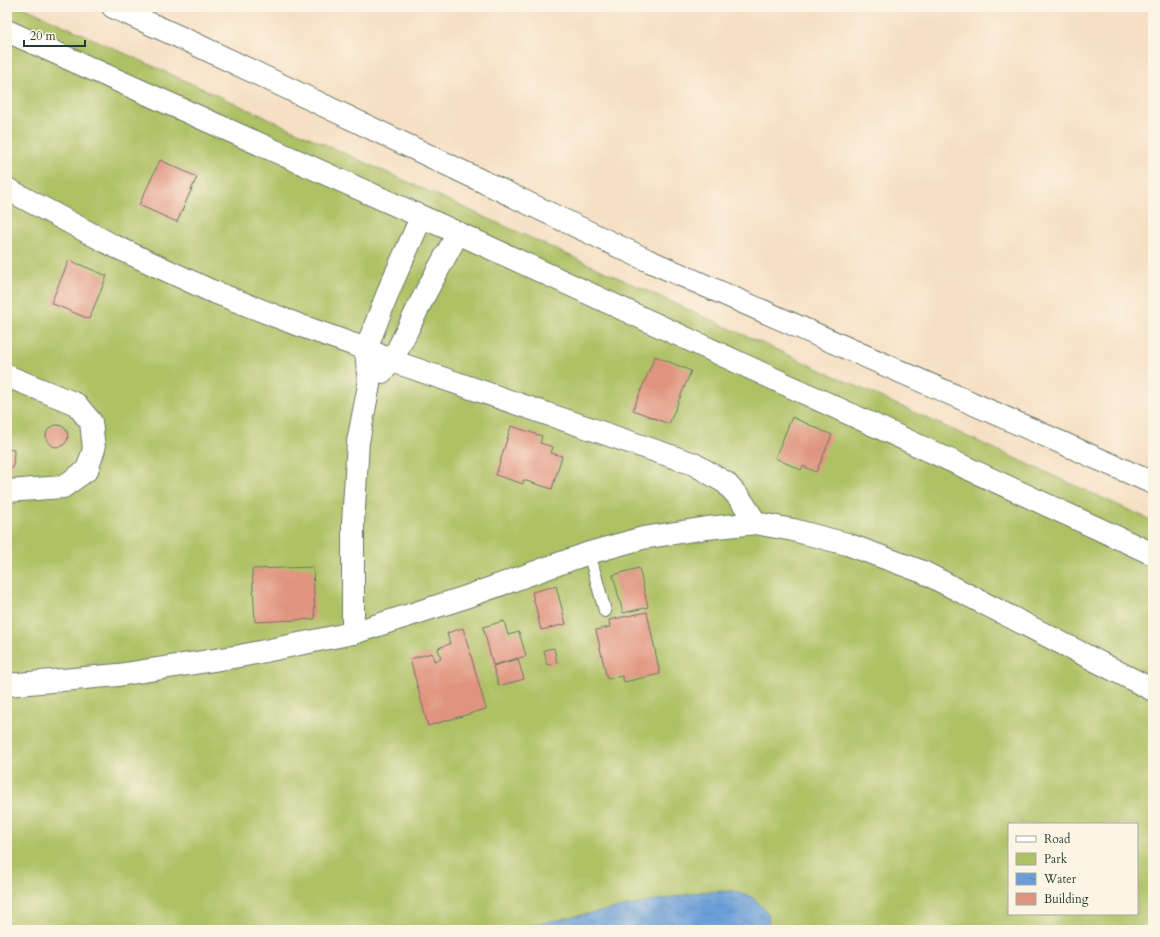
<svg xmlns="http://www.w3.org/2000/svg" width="1160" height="937" font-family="Cardo,serif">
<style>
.green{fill:#afc165;stroke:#677f4c;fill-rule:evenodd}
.water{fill:url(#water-ripples);stroke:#466e86}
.building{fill:#e0947f}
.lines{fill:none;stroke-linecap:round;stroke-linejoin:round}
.service-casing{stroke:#6a7666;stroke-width:14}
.minor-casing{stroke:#6a7666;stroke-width:24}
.service{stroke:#fff;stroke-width:12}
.minor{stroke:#fff;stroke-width:22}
</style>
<defs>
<pattern id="water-ripples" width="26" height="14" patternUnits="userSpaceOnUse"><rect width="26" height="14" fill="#6c9fd7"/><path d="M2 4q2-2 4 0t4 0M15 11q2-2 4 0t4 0" fill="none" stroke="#5883af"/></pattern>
</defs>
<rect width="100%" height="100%" fill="#fcf5e5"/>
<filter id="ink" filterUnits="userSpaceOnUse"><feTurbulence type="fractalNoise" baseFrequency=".025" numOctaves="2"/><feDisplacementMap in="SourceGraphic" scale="8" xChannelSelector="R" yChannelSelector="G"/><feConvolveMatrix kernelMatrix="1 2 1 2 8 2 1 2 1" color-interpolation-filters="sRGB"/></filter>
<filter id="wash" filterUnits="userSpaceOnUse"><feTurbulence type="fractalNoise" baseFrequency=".012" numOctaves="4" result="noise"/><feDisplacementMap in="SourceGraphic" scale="16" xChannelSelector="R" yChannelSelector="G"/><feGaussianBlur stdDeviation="0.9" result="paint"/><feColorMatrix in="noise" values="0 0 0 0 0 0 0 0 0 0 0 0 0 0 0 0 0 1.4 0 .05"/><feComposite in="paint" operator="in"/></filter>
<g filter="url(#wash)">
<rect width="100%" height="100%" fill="#f6dfc3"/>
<path class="green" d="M7,7h16l1130,514v409h-1146zM1009,824h128v90h-128z"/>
<polygon class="water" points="733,891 752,897 768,913 769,930 506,930 700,892"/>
<g id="blocks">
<g class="building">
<polygon points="160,160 197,177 177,222 139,205"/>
<polygon points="69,260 107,276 89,319 51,303"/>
<polygon points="655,356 691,371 669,424 633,410"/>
<polygon points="792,417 832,435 816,472 803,466 801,470 775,458"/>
<circle cx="57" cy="436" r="11"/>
<polygon points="511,426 542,436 540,443 553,447 551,453 562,456 552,489 523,480 523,484 496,475"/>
<polygon points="7,449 14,450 13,468 7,468"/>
<polygon points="313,567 315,619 255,622 252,569"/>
<polygon points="639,568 648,607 623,613 613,575"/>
<polygon points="556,586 566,624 541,630 532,592"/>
<polygon points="647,612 660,674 624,682 622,676 607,679 596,630 610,627 609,620"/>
<polygon points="504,621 508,635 519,632 526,656 493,665 483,627"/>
<polygon points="463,628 486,709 428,726 410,659 432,653 434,661 441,659 438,648 450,644 447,633"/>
<polygon points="554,648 557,663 547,665 544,650"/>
<polygon points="518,659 524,679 499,686 493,666"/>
</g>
</g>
</g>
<g filter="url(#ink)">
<use href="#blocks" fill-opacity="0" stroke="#6a7666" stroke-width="1"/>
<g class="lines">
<defs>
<polyline id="service" points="589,553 605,611"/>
<g id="minor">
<polyline points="113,7 195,44 647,260 1153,483"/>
<polyline points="7,31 458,233 1153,554"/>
<polyline points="7,189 112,245 209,290 296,324 366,349 392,361 694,464 726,483 741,500 756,523"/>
<polyline points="382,372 392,361 426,292 458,233"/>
<polyline points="7,376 76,404 91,422 94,449 87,470 63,487 7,491"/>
<polyline points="353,633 353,523 358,442 369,385 366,349 391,285 421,218"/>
<polyline points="7,685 118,675 240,656 353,633 463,598 589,553 643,538 707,528 756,523 793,530 847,544 923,572 1153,690"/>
</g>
</defs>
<use href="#service" class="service-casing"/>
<use href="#minor" class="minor-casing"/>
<use href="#service" class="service"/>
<use href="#minor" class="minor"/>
</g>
</g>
<rect width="1160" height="937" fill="none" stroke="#fcf5e5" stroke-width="24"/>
<rect x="1008" y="823" width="130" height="92" fill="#fcf5e5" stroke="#a4ab9e"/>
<rect x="1016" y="836" width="20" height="6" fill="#ffffff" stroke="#a4ab9e"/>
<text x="1044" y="843" font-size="12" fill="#1f3d34">Road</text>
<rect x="1016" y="853" width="20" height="12" fill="#afc165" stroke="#a4ab9e"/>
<text x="1044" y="863" font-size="12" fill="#1f3d34">Park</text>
<rect x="1016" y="873" width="20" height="12" fill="url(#water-ripples)" stroke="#a4ab9e"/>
<text x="1044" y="883" font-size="12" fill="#1f3d34">Water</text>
<rect x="1016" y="893" width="20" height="12" fill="#e0947f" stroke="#a4ab9e"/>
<text x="1044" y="903" font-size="12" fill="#1f3d34">Building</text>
<path d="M24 40v6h61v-6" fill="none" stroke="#1f3d34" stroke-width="2"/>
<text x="30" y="40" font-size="12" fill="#1f3d34" stroke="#fcf5e5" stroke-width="3" paint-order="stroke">20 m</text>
</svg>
